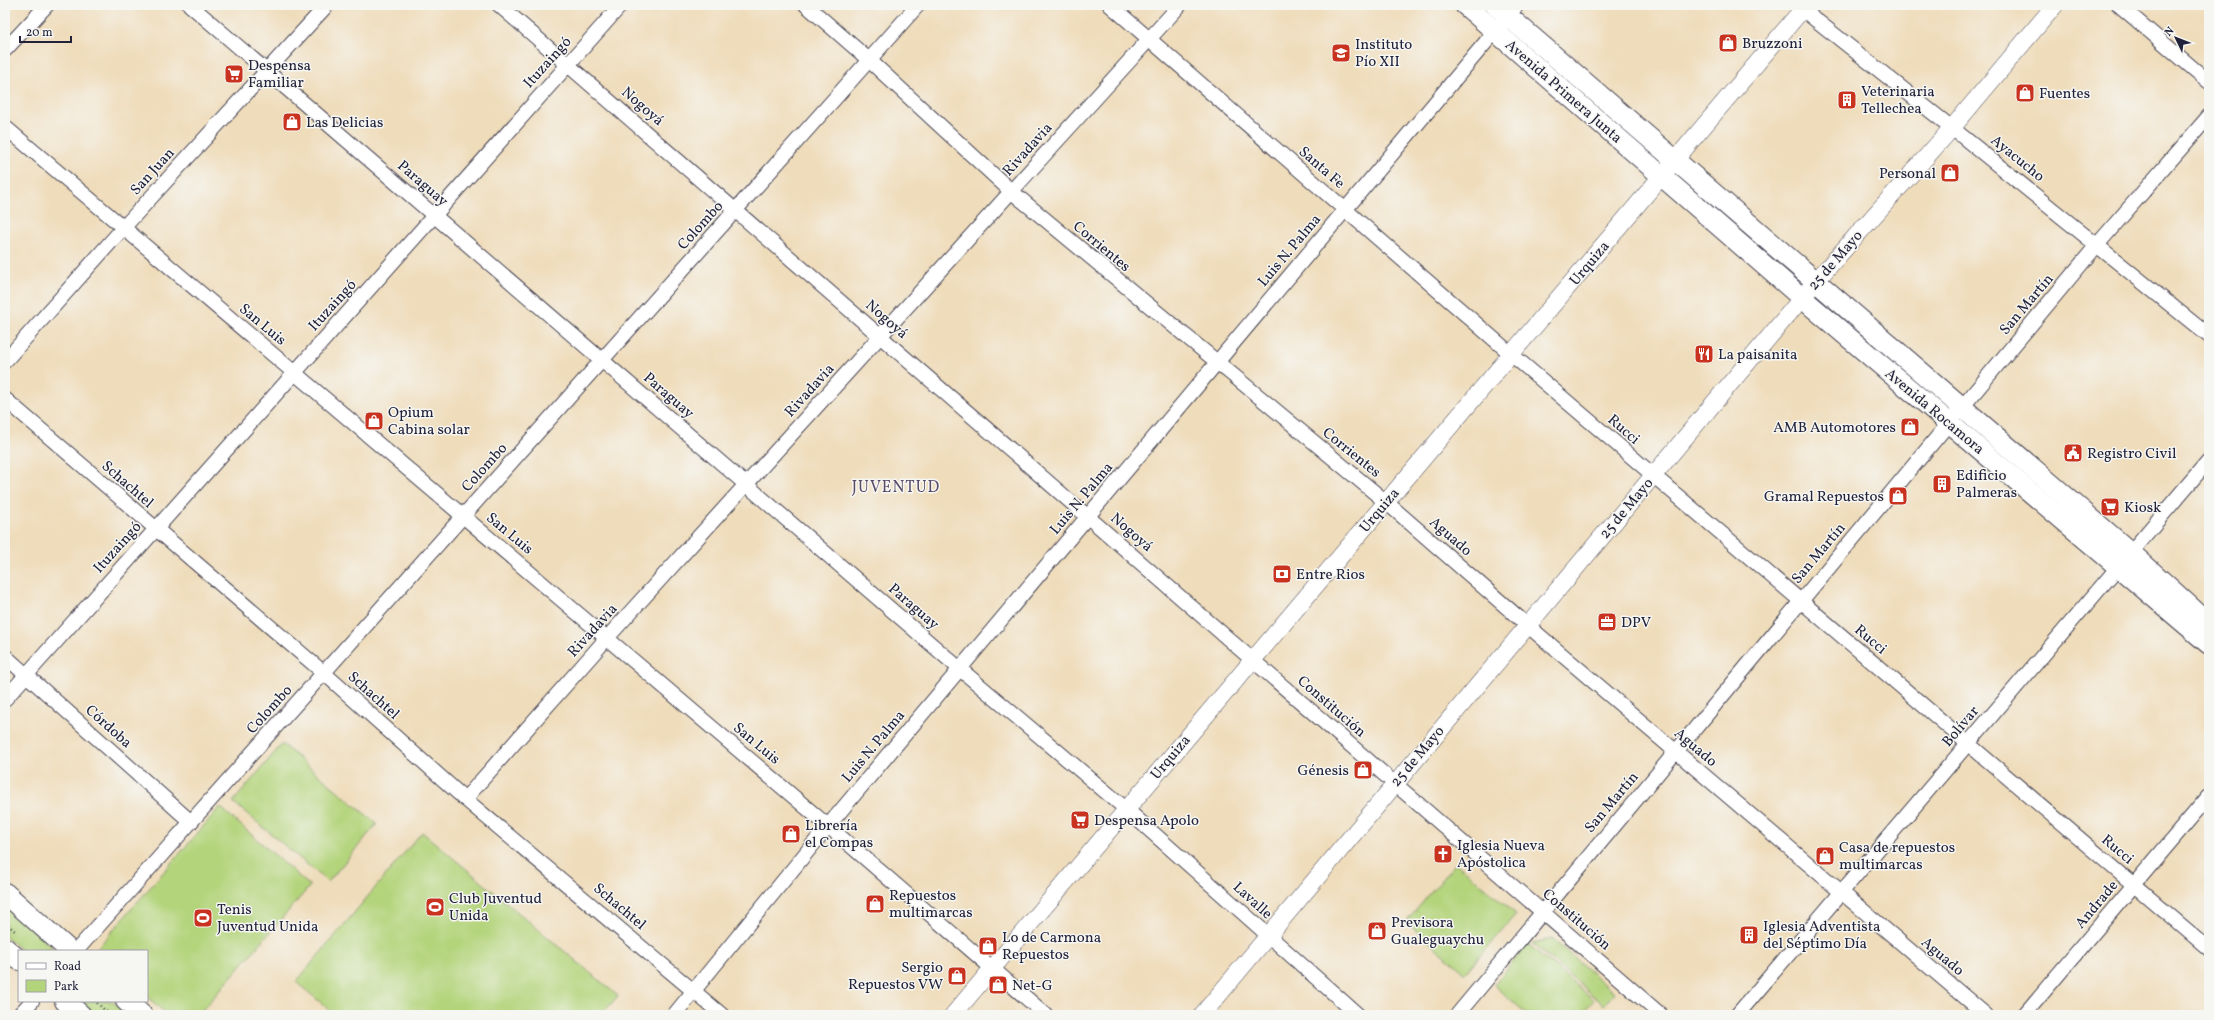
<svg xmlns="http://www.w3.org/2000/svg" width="2214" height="1020" font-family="Vollkorn,serif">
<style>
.green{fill:#b4d47b;stroke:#6b7b5b}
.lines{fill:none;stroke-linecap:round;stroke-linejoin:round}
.minor-casing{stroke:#413e4e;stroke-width:16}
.tertiary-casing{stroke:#413e4e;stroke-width:18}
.secondary-casing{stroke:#413e4e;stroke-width:22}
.path{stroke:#413e4e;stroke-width:2.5;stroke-dasharray:1 3;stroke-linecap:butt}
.minor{stroke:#fff;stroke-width:14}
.tertiary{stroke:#fff;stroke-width:17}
.secondary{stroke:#fff;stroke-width:20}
.labels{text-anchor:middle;stroke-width:3;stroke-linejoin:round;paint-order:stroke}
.poi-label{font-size:15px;fill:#22223b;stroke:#f6f6f2;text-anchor:start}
.street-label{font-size:15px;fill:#22223b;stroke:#f6f6f2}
.neighbourhood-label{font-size:16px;letter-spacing:1px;fill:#594a68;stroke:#f6f6f2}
</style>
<rect width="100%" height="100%" fill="#f6f6f2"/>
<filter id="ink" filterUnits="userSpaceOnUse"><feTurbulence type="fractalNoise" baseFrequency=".025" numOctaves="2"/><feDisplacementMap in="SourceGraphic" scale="8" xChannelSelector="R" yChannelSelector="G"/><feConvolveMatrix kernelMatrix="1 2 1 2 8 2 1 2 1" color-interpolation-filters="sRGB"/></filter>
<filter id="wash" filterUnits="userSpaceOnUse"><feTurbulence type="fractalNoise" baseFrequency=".012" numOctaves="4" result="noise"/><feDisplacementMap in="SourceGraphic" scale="16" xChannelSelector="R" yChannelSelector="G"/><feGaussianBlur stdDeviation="0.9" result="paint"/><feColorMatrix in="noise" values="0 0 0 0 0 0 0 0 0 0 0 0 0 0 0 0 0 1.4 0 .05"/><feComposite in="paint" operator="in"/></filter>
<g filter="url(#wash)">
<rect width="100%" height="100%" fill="#efdcba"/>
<g class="green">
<polygon points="282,744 377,824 328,882 233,802"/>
<polygon points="220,807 310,886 198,1015 168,1015 147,997 147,951 95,951"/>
<polygon points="422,832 618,996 601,1015 336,1015 296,982"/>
<polygon points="1456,863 1516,914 1465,973 1406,922"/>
<polygon points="5,905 56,951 22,951 5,936"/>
<polygon points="1552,939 1614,992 1604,1005 1532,943"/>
<polygon points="1528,944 1594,1000 1580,1015 1528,1015 1494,985"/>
<polygon points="78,1001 113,1001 129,1015 94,1015"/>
</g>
</g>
<g filter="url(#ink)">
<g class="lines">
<defs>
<g id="minor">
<polyline points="190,5 960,669 1126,809 1358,1015"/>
<polyline points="499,5 1661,1015"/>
<polyline points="806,5 869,60 1012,192 1386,502 1527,625 1986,1015"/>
<polyline points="1110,5 1511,354 2209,949"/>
<polyline points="1797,5 1952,128 2209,336"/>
<polyline points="2119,5 2209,82"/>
<polyline points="5,50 47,5"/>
<polyline points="5,127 828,826 1046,1015"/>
<polyline points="5,361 124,227 327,5"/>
<polyline points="5,399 324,673 465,799 722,1015"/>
<polyline points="5,656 191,822"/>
<polyline points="5,699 621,5"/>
<polyline points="465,799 607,638 1180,5"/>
<polyline points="76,951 918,5"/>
<polyline points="19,1015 32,1001"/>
<polyline points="674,1015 828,826 1517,5"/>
<polyline points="1457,1015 2097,245 2209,116"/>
<polyline points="1737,1015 2209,460"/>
<polyline points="2024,1015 2209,796"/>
</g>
<g id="tertiary">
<polyline points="953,1015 1806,5"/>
<polyline points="1202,1015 1816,281 1952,128 2055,5"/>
</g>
<g id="secondary">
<polyline points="1465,5 1802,298 2209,644"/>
<polyline points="1495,5 2130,552 2209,624"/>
<polyline points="5,893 70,951"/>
<polyline points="5,948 19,960"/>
<polyline points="65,1001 81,1015"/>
<polyline points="126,1001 142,1015"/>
</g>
</defs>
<use href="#minor" class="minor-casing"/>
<use href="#tertiary" class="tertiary-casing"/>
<use href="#secondary" class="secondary-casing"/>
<g class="path">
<polyline points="5,922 16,932"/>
<polyline points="97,1003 110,1015"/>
</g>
<use href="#minor" class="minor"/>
<use href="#tertiary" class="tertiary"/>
<use href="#secondary" class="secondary"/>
</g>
</g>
<defs>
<symbol id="shop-square" viewBox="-11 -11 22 22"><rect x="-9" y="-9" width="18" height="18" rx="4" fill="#c8321e" stroke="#f6f6f2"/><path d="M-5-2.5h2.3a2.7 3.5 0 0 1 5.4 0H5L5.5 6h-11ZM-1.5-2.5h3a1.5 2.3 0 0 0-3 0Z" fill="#fff"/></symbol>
<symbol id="school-square" viewBox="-11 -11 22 22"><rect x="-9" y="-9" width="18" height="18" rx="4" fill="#c8321e" stroke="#f6f6f2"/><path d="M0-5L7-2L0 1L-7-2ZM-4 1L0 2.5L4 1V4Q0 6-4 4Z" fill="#fff"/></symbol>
<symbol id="supermarket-square" viewBox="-11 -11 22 22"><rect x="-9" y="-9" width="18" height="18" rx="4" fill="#c8321e" stroke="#f6f6f2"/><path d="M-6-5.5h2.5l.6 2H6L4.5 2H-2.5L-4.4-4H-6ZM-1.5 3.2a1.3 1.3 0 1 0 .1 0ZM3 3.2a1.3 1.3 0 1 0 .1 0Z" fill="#fff"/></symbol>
<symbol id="building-square" viewBox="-11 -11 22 22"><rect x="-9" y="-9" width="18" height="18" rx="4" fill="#c8321e" stroke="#f6f6f2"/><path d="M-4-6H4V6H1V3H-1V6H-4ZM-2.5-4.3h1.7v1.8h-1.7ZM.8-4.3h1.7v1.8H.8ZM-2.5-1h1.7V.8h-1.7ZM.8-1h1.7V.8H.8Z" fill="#fff"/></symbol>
<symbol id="restaurant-square" viewBox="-11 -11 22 22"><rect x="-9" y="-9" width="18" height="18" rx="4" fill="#c8321e" stroke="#f6f6f2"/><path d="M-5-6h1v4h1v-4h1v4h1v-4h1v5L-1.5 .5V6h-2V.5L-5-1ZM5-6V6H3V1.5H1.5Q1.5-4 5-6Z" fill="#fff"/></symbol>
<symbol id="civic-square" viewBox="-11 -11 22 22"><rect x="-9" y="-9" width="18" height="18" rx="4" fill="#c8321e" stroke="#f6f6f2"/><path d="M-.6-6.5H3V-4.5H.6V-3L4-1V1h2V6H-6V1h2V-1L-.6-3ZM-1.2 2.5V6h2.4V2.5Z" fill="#fff"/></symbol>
<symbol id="bank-square" viewBox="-11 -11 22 22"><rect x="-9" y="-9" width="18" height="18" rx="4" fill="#c8321e" stroke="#f6f6f2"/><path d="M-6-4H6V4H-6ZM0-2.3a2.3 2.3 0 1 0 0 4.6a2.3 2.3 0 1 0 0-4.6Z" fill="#fff"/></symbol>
<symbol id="office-square" viewBox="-11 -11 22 22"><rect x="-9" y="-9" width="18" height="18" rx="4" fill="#c8321e" stroke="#f6f6f2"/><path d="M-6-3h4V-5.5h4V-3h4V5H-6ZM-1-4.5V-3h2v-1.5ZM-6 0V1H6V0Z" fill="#fff"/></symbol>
<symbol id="church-square" viewBox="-11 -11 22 22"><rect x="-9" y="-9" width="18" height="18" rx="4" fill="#c8321e" stroke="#f6f6f2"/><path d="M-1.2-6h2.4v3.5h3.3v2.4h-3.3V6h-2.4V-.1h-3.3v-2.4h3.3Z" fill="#fff"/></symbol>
<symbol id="stadium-square" viewBox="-11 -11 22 22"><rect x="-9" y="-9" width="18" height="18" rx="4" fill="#c8321e" stroke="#f6f6f2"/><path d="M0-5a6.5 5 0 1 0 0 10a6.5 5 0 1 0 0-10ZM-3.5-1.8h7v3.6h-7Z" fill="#fff"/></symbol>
</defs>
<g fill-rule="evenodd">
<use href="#shop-square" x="1717" y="32" width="22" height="22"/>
<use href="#school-square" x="1330" y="42" width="22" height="22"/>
<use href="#supermarket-square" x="223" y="63" width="22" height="22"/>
<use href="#shop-square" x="2014" y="82" width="22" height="22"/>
<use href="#building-square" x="1836" y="89" width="22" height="22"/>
<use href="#shop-square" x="281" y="111" width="22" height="22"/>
<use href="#shop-square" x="1939" y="162" width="22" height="22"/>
<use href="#restaurant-square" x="1693" y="343" width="22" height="22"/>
<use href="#shop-square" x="363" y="410" width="22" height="22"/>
<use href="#shop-square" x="1899" y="416" width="22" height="22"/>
<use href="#civic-square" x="2062" y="442" width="22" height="22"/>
<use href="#building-square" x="1931" y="473" width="22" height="22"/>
<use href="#shop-square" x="1887" y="485" width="22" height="22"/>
<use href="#supermarket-square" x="2099" y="496" width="22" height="22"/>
<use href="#bank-square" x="1271" y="563" width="22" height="22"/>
<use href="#office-square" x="1596" y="611" width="22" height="22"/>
<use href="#shop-square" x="1352" y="759" width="22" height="22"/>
<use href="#supermarket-square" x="1069" y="809" width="22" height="22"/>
<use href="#shop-square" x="780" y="823" width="22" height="22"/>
<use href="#church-square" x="1432" y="843" width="22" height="22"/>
<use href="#shop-square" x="1814" y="845" width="22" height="22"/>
<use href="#shop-square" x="864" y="893" width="22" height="22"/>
<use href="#stadium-square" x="424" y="896" width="22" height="22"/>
<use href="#stadium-square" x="192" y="907" width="22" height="22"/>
<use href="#shop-square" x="1366" y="920" width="22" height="22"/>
<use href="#building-square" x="1738" y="924" width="22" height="22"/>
<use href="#shop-square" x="977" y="935" width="22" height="22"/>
<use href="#shop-square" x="946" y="965" width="22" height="22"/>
<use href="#shop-square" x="987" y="974" width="22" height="22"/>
</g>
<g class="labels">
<g class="poi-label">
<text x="1742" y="48">Bruzzoni</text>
<text x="1355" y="49">Instituto<tspan x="1355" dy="17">Pío XII</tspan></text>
<text x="248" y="70">Despensa<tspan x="248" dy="17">Familiar</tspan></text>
<text x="1861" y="96">Veterinaria<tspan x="1861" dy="17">Tellechea</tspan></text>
<text x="2039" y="98">Fuentes</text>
<text x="306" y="127">Las Delicias</text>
<text x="1936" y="178" text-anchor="end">Personal</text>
<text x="1718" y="359">La paisanita</text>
<text x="388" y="417">Opium<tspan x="388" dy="17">Cabina solar</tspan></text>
<text x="1896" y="432" text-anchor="end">AMB Automotores</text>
<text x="2087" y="458">Registro Civil</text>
<text x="1956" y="480">Edificio<tspan x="1956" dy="17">Palmeras</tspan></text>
<text x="1884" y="501" text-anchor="end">Gramal Repuestos</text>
<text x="2124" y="512">Kiosk</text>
<text x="1296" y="579">Entre Rios</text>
<text x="1621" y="627">DPV</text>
<text x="1349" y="775" text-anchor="end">Génesis</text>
<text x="1094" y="825">Despensa Apolo</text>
<text x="805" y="830">Librería<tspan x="805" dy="17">el Compas</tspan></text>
<text x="1457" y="850">Iglesia Nueva<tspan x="1457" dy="17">Apóstolica</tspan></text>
<text x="1839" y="852">Casa de repuestos<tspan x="1839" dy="17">multimarcas</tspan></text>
<text x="889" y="900">Repuestos<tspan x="889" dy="17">multimarcas</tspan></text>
<text x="449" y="903">Club Juventud<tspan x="449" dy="17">Unida</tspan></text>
<text x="217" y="914">Tenis<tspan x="217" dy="17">Juventud Unida</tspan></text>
<text x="1391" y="927">Previsora<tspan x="1391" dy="17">Gualeguaychu</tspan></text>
<text x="1763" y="931">Iglesia Adventista<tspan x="1763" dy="17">del Séptimo Día</tspan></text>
<text x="1002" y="942">Lo de Carmona<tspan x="1002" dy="17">Repuestos</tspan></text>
<text x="943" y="972" text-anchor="end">Sergio<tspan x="943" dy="17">Repuestos VW</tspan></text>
<text x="1012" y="990">Net-G</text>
</g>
<g class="street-label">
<text transform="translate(547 62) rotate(-48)" y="5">Ituzaingó</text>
<text transform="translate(1564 91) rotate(41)" y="5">Avenida Primera Junta</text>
<text transform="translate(643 106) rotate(41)" y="5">Nogoyá</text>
<text transform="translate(1027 149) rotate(-48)" y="5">Rivadavia</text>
<text transform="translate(2018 158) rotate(39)" y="5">Ayacucho</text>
<text transform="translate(1322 167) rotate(41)" y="5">Santa Fe</text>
<text transform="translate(152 171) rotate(-48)" y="5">San Juan</text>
<text transform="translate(423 183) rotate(41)" y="5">Paraguay</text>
<text transform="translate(700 225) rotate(-48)" y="5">Colombo</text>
<text transform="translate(1102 246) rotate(40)" y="5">Corrientes</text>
<text transform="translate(1289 250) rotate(-50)" y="5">Luis N. Palma</text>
<text transform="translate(1835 260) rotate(-49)" y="5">25 de Mayo</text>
<text transform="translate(1589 263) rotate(-50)" y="5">Urquiza</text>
<text transform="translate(2026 304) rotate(-50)" y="5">San Martín</text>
<text transform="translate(332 305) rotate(-48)" y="5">Ituzaingó</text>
<text transform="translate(887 319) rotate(41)" y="5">Nogoyá</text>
<text transform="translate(263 324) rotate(40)" y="5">San Luis</text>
<text transform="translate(809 390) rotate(-48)" y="5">Rivadavia</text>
<text transform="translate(669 395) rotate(41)" y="5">Paraguay</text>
<text transform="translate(1935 411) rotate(40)" y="5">Avenida Rocamora</text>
<text transform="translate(1624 429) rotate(41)" y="5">Rucci</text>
<text transform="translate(1352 452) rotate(39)" y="5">Corrientes</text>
<text transform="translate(484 467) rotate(-48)" y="5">Colombo</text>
<text transform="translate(128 484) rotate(41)" y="5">Schachtel</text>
<text transform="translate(1081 498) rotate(-50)" y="5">Luis N. Palma</text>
<text transform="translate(1626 508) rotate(-50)" y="5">25 de Mayo</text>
<text transform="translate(1379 510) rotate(-50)" y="5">Urquiza</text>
<text transform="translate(1132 532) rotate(41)" y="5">Nogoyá</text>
<text transform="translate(510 533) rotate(40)" y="5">San Luis</text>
<text transform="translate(1451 536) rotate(41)" y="5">Aguado</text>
<text transform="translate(117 547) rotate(-48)" y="5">Ituzaingó</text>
<text transform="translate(1818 553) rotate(-50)" y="5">San Martín</text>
<text transform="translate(914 606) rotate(41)" y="5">Paraguay</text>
<text transform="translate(592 630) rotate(-48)" y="5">Rivadavia</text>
<text transform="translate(1871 639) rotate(40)" y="5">Rucci</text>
<text transform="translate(374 695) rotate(42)" y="5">Schachtel</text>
<text transform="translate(1332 706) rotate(41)" y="5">Constitución</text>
<text transform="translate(269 709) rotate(-48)" y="5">Colombo</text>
<text transform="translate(109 726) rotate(42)" y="5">Córdoba</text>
<text transform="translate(1960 726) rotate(-50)" y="5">Bolívar</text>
<text transform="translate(757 743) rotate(40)" y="5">San Luis</text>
<text transform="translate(873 746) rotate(-50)" y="5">Luis N. Palma</text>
<text transform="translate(1696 747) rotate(40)" y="5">Aguado</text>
<text transform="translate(1417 756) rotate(-50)" y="5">25 de Mayo</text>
<text transform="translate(1170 757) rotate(-50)" y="5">Urquiza</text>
<text transform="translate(1611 802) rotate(-50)" y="5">San Martín</text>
<text transform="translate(2118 849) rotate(40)" y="5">Rucci</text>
<text transform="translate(1253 900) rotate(42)" y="5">Lavalle</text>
<text transform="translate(2096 904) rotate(-50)" y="5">Andrade</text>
<text transform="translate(620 906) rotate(40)" y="5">Schachtel</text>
<text transform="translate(1577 919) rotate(41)" y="5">Constitución</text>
<text transform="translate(1943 956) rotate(40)" y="5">Aguado</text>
</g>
<g class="neighbourhood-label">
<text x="896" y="492">JUVENTUD</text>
</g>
</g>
<rect width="2214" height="1020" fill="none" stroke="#f6f6f2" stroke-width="20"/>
<rect x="18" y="950" width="130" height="52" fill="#f6f6f2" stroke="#a1a1a9"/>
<rect x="26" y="963" width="20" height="6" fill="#ffffff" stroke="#a1a1a9"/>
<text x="54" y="970" font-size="12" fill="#22223b">Road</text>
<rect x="26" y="980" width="20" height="12" fill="#b4d47b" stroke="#a1a1a9"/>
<text x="54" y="990" font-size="12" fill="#22223b">Park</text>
<g transform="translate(2176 38) rotate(313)" stroke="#f6f6f2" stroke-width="3" paint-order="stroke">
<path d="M0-3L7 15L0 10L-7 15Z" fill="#22223b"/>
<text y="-6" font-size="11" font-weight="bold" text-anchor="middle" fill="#22223b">N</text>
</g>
<path d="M20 36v6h51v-6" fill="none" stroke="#22223b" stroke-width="2"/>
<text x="26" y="36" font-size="12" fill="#22223b" stroke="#f6f6f2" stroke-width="3" paint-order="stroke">20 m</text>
</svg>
